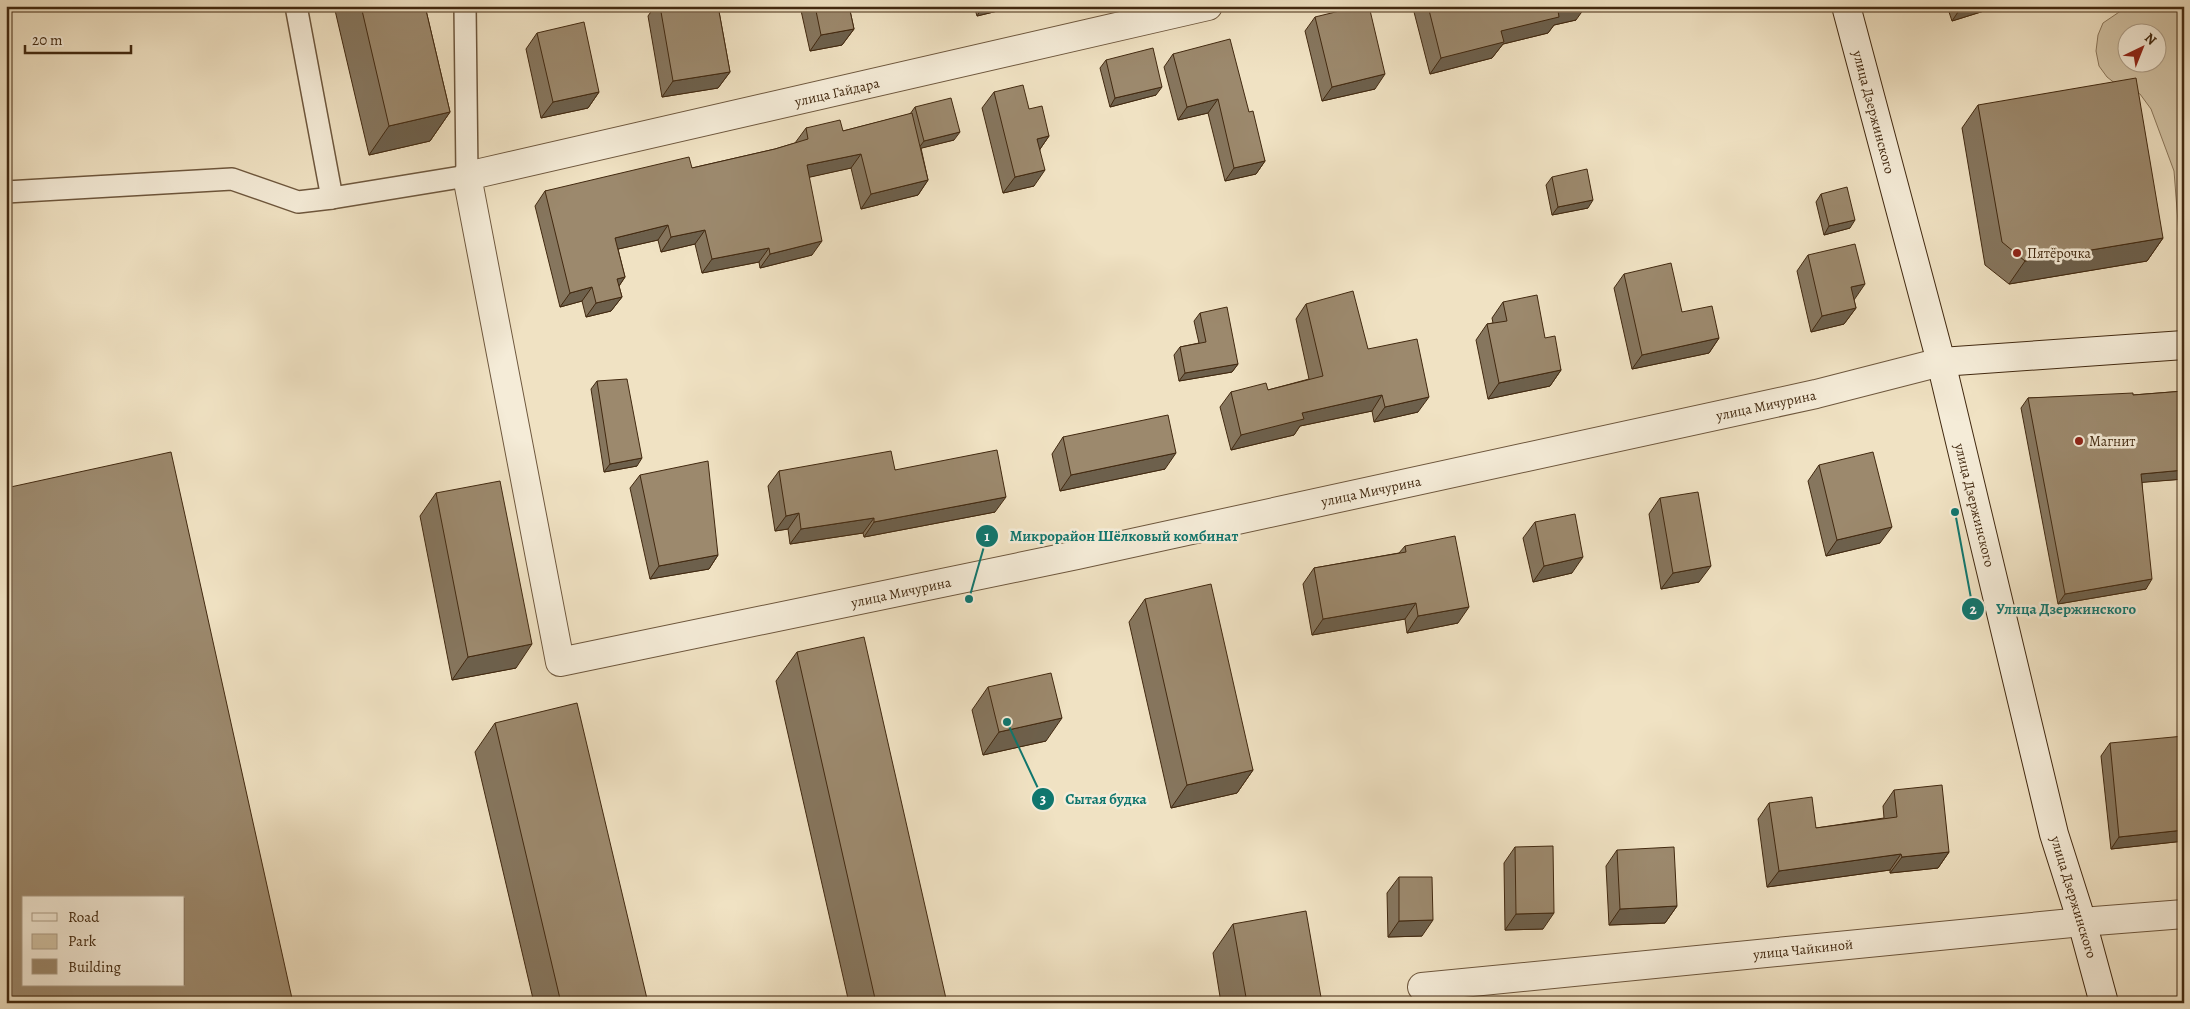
<svg xmlns="http://www.w3.org/2000/svg" width="2190" height="1009" font-family="Alegreya,serif">
<style>
.green{fill:#d2c3a5;stroke:#8a765a;fill-rule:evenodd}
.lines{fill:none;stroke-linecap:round;stroke-linejoin:round}
.lane-casing{stroke:#6e573d;stroke-width:24}
.street-casing{stroke:#6e573d;stroke-width:30}
.secondary-casing{stroke:#422910;stroke-width:30}
.lane{stroke:#f5ecd8;stroke-width:21}
.street{stroke:#f5ecd8;stroke-width:28}
.secondary{stroke:#f5ecd8;stroke-width:28}
.wall{fill:#86765e;stroke:#422910}
.shaded-wall{fill:#6d604c;stroke:#422910}
.building{fill:#9c896d;stroke:#422910;fill-rule:evenodd}
.poi-dot{fill:#8f2418;stroke:#f5ecd8;stroke-width:2}
.labels{text-anchor:middle;stroke-width:5;stroke-linejoin:round;paint-order:stroke}
.street-label{font-size:14px;fill:#422910;stroke:#f5ecd8}
.poi-label{font-size:14px;fill:#422910;stroke:#f5ecd8;text-anchor:start}
.leader{fill:none;stroke:#0f766e;stroke-width:2}
.callout-dot{fill:#0f766e;stroke:#f5ecd8;stroke-width:2}
.mark-label{font-size:15px;text-anchor:middle;font-weight:bold;fill:#fff}
.callout-label{font-size:15px;text-anchor:middle;font-weight:bold;fill:#0f766e;stroke:#f5ecd8;stroke-width:5;stroke-linejoin:round;paint-order:stroke}
</style>
<rect width="100%" height="100%" fill="#f0e2c3"/>
<filter id="stains"><feTurbulence type="fractalNoise" baseFrequency=".004" numOctaves="4"/><feColorMatrix values="0 0 0 0 .2 0 0 0 0 .09 0 0 0 0 .02 0 0 0 .5 -.17"/></filter>
<radialGradient id="worn" r=".72"><stop offset=".6" stop-color="#630" stop-opacity="0"/><stop offset="1" stop-color="#630" stop-opacity=".3"/></radialGradient>
<path class="green" d="M2128,6h56v238l-5,-9 -5,-64 -23,-62 -11,-15 -24,-10 -9,-7 -8,-11 -3,-15 2,-16 5,-12zM2128,32h30v30h-30z"/>
<g class="lines">
<defs>
<g id="lane">
<polyline points="296,6 332,198"/>
<polyline points="6,192 232,179 298,202 332,198 467,176 465,6"/>
</g>
<g id="street">
<polyline points="1208,6 467,176 560,662 1077,555 1816,394 1941,362"/>
<polyline points="1422,987 2082,922 2184,914"/>
</g>
<g id="secondary">
<polyline points="1846,6 1941,362 2054,834 2082,922 2104,1003"/>
<polyline points="1941,362 2184,345"/>
</g>
</defs>
<use href="#lane" class="lane-casing"/>
<use href="#street" class="street-casing"/>
<use href="#secondary" class="secondary-casing"/>
<use href="#lane" class="lane"/>
<use href="#street" class="street"/>
<use href="#secondary" class="secondary"/>
</g>
<g class="wall">
<polygon points="334,6 425,6 450,112 430,141 369,155"/>
<polygon points="655,6 718,6 730,72 718,88 662,97 648,16"/>
<polygon points="800,6 849,6 854,29 842,45 810,51"/>
<polygon points="974,6 1011,6 1010,8 977,16"/>
<polygon points="1418,6 1472,6 1472,9 1576,20 1554,25 1548,33 1503,44 1492,58 1430,74 1414,12"/>
<polygon points="1947,6 2000,6 1952,21"/>
<polygon points="1315,17 1375,89 1322,101 1305,31"/>
<polygon points="537,33 599,92 588,108 541,118 526,49"/>
<polygon points="1173,54 1249,112 1265,161 1256,174 1225,181 1208,113 1178,120 1164,67"/>
<polygon points="1106,60 1156,95 1110,107 1100,68"/>
<polygon points="994,92 1029,109 1049,136 1040,149 1034,186 1003,193 982,108"/>
<polygon points="1978,105 2163,238 2147,261 2009,284 1985,265 1962,128"/>
<polygon points="915,107 954,140 921,148 928,180 918,195 861,209 851,168 809,177 812,255 760,268 759,262 702,273 695,244 661,252 658,240 618,249 625,277 619,286 622,297 611,311 586,317 582,301 560,307 535,206 545,191 692,168 775,149 795,143 806,128 843,131 910,114"/>
<polygon points="1552,177 1588,208 1552,215 1546,185"/>
<polygon points="1821,194 1850,228 1824,235 1816,202"/>
<polygon points="1808,255 1854,300 1856,308 1844,324 1811,332 1797,271"/>
<polygon points="1624,274 1682,312 1719,338 1709,353 1632,369 1614,288"/>
<polygon points="1503,302 1545,338 1561,370 1550,386 1488,399 1476,340 1487,324 1493,323 1492,318"/>
<polygon points="1306,304 1368,349 1418,412 1374,422 1372,411 1300,426 1294,435 1231,450 1220,407 1231,392 1268,390 1309,379 1296,319"/>
<polygon points="1200,313 1238,364 1232,372 1179,381 1174,355 1180,347 1199,343 1194,321"/>
<polygon points="597,381 637,466 604,472 591,389"/>
<polygon points="2184,391 2184,479 2142,482 2146,589 2058,604 2021,408 2028,398 2133,395"/>
<polygon points="1063,437 1165,469 1060,491 1052,454"/>
<polygon points="1819,465 1880,543 1826,556 1808,481"/>
<polygon points="895,470 995,512 864,537 863,533 790,544 788,529 775,531 768,486 779,471"/>
<polygon points="640,475 718,555 709,569 650,579 630,488"/>
<polygon points="436,493 516,668 452,680 420,516"/>
<polygon points="1660,498 1699,582 1661,589 1649,514"/>
<polygon points="1535,522 1572,573 1533,582 1523,538"/>
<polygon points="1405,546 1458,623 1407,633 1405,619 1312,635 1303,584 1314,568 1399,553"/>
<polygon points="1145,599 1253,770 1237,793 1171,808 1129,622"/>
<polygon points="797,652 947,1003 849,1003 776,681"/>
<polygon points="988,687 1046,741 983,755 972,710"/>
<polygon points="495,723 648,1003 534,1003 475,752"/>
<polygon points="2110,743 2184,841 2111,849 2101,756"/>
<polygon points="1894,790 1949,852 1938,868 1890,873 1890,870 1767,887 1758,819 1769,803 1816,828 1884,818 1883,806"/>
<polygon points="1515,847 1543,929 1505,930 1504,863"/>
<polygon points="1617,850 1677,906 1665,923 1609,925 1606,866"/>
<polygon points="1399,877 1422,936 1388,937 1387,893"/>
<polygon points="1233,924 1322,1003 1221,1003 1213,953"/>
</g>
<g class="shaded-wall">
<polygon points="983,6 1011,6 1010,8 977,16"/>
<polygon points="1577,6 1586,6 1576,20 1554,25 1548,33 1503,44 1492,58 1430,74 1441,58 1501,31 1558,11"/>
<polygon points="1962,6 2000,6 1952,21"/>
<polygon points="854,29 842,45 810,51 821,35"/>
<polygon points="730,72 718,88 662,97 673,81"/>
<polygon points="1385,74 1375,89 1322,101 1332,87"/>
<polygon points="1162,87 1156,95 1110,107 1115,98"/>
<polygon points="599,92 588,108 541,118 553,102"/>
<polygon points="1218,99 1208,113 1178,120 1187,107"/>
<polygon points="450,112 430,141 369,155 389,126"/>
<polygon points="960,132 954,140 918,149 924,141"/>
<polygon points="1049,136 1038,152 1037,139"/>
<polygon points="861,154 851,168 797,180 807,165"/>
<polygon points="1265,161 1256,174 1225,181 1234,168"/>
<polygon points="1045,170 1034,186 1003,193 1015,177"/>
<polygon points="928,180 918,195 861,209 871,194"/>
<polygon points="1593,200 1588,208 1552,215 1558,207"/>
<polygon points="1855,220 1850,228 1824,235 1829,226"/>
<polygon points="668,225 658,240 605,252 615,238"/>
<polygon points="705,230 695,244 661,252 671,237"/>
<polygon points="2163,238 2147,261 2009,284 2025,261"/>
<polygon points="822,241 812,255 760,268 770,254"/>
<polygon points="769,248 759,262 702,273 712,259"/>
<polygon points="625,277 615,292 617,279"/>
<polygon points="1865,284 1854,300 1839,303 1851,287"/>
<polygon points="592,287 582,301 560,307 570,293"/>
<polygon points="622,297 611,311 586,317 596,303"/>
<polygon points="1856,308 1844,324 1811,332 1822,316"/>
<polygon points="1719,338 1709,353 1632,369 1642,355"/>
<polygon points="1238,364 1232,372 1179,381 1185,373"/>
<polygon points="1561,370 1550,386 1488,399 1499,383"/>
<polygon points="1382,395 1372,411 1300,426 1294,435 1231,450 1241,435 1302,413"/>
<polygon points="1429,397 1418,412 1374,422 1385,407"/>
<polygon points="1176,453 1165,469 1060,491 1071,475"/>
<polygon points="642,458 637,466 604,472 610,464"/>
<polygon points="2184,470 2184,479 2135,483 2141,474"/>
<polygon points="1006,497 995,512 864,537 874,522"/>
<polygon points="799,513 788,529 775,531 786,516"/>
<polygon points="874,518 863,533 790,544 801,529"/>
<polygon points="1892,527 1880,543 1826,556 1837,540"/>
<polygon points="718,555 709,569 650,579 659,566"/>
<polygon points="1583,557 1572,573 1533,582 1544,566"/>
<polygon points="1711,566 1699,582 1661,589 1673,573"/>
<polygon points="2152,579 2146,589 2058,604 2065,594"/>
<polygon points="1416,603 1405,619 1312,635 1323,619"/>
<polygon points="1469,607 1458,623 1407,633 1418,616"/>
<polygon points="532,644 516,668 452,680 468,657"/>
<polygon points="1062,718 1046,741 983,755 999,732"/>
<polygon points="1253,770 1237,793 1171,808 1187,785"/>
<polygon points="2184,830 2184,841 2111,849 2119,837"/>
<polygon points="1949,852 1938,868 1890,873 1902,857"/>
<polygon points="1901,854 1890,870 1767,887 1779,871"/>
<polygon points="1677,906 1665,923 1609,925 1620,909"/>
<polygon points="1554,913 1543,929 1505,930 1516,914"/>
<polygon points="1433,920 1422,936 1388,937 1399,921"/>
</g>
<g class="building">
<polygon points="361,6 425,6 450,112 389,126"/>
<polygon points="660,6 718,6 730,72 673,81"/>
<polygon points="815,6 849,6 854,29 821,35"/>
<polygon points="1360,6 1369,6 1385,74 1332,87 1315,17"/>
<polygon points="1428,6 1472,6 1472,9 1481,6 1577,6 1558,11 1559,17 1501,31 1504,42 1441,58"/>
<polygon points="584,22 599,92 553,102 537,33"/>
<polygon points="1230,39 1249,112 1253,111 1265,161 1234,168 1218,99 1187,107 1173,54"/>
<polygon points="1153,48 1162,87 1115,98 1106,60"/>
<polygon points="2136,78 2163,238 2025,261 2002,242 1978,105"/>
<polygon points="1023,85 1029,109 1042,106 1049,136 1037,139 1045,170 1015,177 994,92"/>
<polygon points="951,98 960,132 924,141 915,107"/>
<polygon points="912,113 928,180 871,194 861,154 807,165 822,241 770,254 769,248 712,259 705,230 671,237 668,225 615,238 625,277 617,279 622,297 596,303 592,287 570,293 545,191 689,157 692,168 775,149 808,139 806,128 840,120 843,131"/>
<polygon points="1587,169 1593,200 1558,207 1552,177"/>
<polygon points="1847,187 1855,220 1829,226 1821,194"/>
<polygon points="1855,244 1865,284 1851,287 1856,308 1822,316 1808,255"/>
<polygon points="1671,263 1682,312 1712,306 1719,338 1642,355 1624,274"/>
<polygon points="1353,291 1368,349 1417,339 1429,397 1385,407 1382,395 1302,413 1304,419 1241,435 1231,392 1266,383 1268,390 1323,376 1306,304"/>
<polygon points="1537,295 1545,338 1555,336 1561,370 1499,383 1487,324 1507,321 1503,302"/>
<polygon points="1227,307 1238,364 1185,373 1180,347 1206,342 1200,313"/>
<polygon points="627,379 642,458 610,464 597,381"/>
<polygon points="2184,391 2184,470 2141,474 2152,579 2065,594 2028,398 2133,393 2133,395"/>
<polygon points="1168,415 1176,453 1071,475 1063,437"/>
<polygon points="997,450 1006,497 874,522 874,518 801,529 799,513 786,516 779,471 891,451 895,470"/>
<path d="M171,452l122,551h-287v-515zM24,898h160v87h-160z"/>
<polygon points="1873,452 1892,527 1837,540 1819,465"/>
<polygon points="708,461 718,555 659,566 640,475"/>
<polygon points="500,481 532,644 468,657 436,493"/>
<polygon points="1698,492 1711,566 1673,573 1660,498"/>
<polygon points="1575,514 1583,557 1544,566 1535,522"/>
<polygon points="1455,536 1469,607 1418,616 1416,603 1323,619 1314,568 1406,552 1405,546"/>
<polygon points="1211,584 1253,770 1187,785 1145,599"/>
<polygon points="864,637 947,1003 876,1003 797,652"/>
<polygon points="1051,673 1062,718 999,732 988,687"/>
<polygon points="577,703 648,1003 561,1003 495,723"/>
<polygon points="2184,736 2184,830 2119,837 2110,743"/>
<polygon points="1942,785 1949,852 1902,857 1901,854 1779,871 1769,803 1812,797 1816,828 1897,817 1894,790"/>
<polygon points="1553,846 1554,913 1516,914 1515,847"/>
<polygon points="1674,847 1677,906 1620,909 1617,850"/>
<polygon points="1399,877 1432,877 1433,920 1399,921"/>
<polygon points="1306,911 1322,1003 1247,1003 1233,924"/>
<polygon points="2041,1000 2041,1003 2007,1003"/>
</g>
<g class="poi-dot">
<circle cx="2017" cy="253" r="5"/>
<circle cx="2079" cy="441" r="5"/>
</g>
<g class="labels">
<g class="street-label">
<text transform="translate(837 92) rotate(-13)" y="5">улица Гайдара</text>
<text transform="translate(1874 112) rotate(75)" y="5">улица Дзержинского</text>
<text transform="translate(1766 405) rotate(-12)" y="5">улица Мичурина</text>
<text transform="translate(1371 491) rotate(-12)" y="5">улица Мичурина</text>
<text transform="translate(1975 505) rotate(76)" y="5">улица Дзержинского</text>
<text transform="translate(901 592) rotate(-12)" y="5">улица Мичурина</text>
<text transform="translate(2074 897) rotate(73)" y="5">улица Дзержинского</text>
<text transform="translate(1803 949) rotate(-6)" y="5">улица Чайкиной</text>
</g>
<g class="poi-label">
<text x="2027" y="258">Пятёрочка</text>
<text x="2089" y="446">Магнит</text>
</g>
</g>
<path class="leader" d="M969 599L987 536M1955 512L1973 609M1007 722L1043 799"/>
<g class="callout-dot">
<circle cx="969" cy="599" r="5"/>
<circle cx="1955" cy="512" r="5"/>
<circle cx="1007" cy="722" r="5"/>
<circle cx="987" cy="536" r="12"/>
<circle cx="1973" cy="609" r="12"/>
<circle cx="1043" cy="799" r="12"/>
</g>
<g class="mark-label">
<text x="987" y="541">1</text>
<text x="1973" y="614">2</text>
<text x="1043" y="804">3</text>
</g>
<g class="callout-label">
<text x="1124" y="541">Микрорайон Шёлковый комбинат</text>
<text x="2066" y="614">Улица Дзержинского</text>
<text x="1106" y="804">Сытая будка</text>
</g>
<rect width="2190" height="1009" fill="none" stroke="#f0e2c3" stroke-width="25"/>
<rect x="8" y="8" width="2175" height="994" fill="none" stroke="#422910" stroke-width="2.5"/>
<rect x="12" y="12" width="2165" height="984" fill="none" stroke="#422910"/>
<rect x="22" y="896" width="162" height="90" fill="#f5ecd8" stroke="#ad9e88"/>
<rect x="32" y="913" width="25" height="8" fill="#f5ecd8" stroke="#ad9e88"/>
<text x="68" y="922" font-size="15" fill="#422910">Road</text>
<rect x="32" y="934" width="25" height="15" fill="#d2c3a5" stroke="#ad9e88"/>
<text x="68" y="946" font-size="15" fill="#422910">Park</text>
<rect x="32" y="959" width="25" height="15" fill="#9c896d" stroke="#ad9e88"/>
<text x="68" y="972" font-size="15" fill="#422910">Building</text>
<g transform="translate(2142 48) rotate(43)"><circle r="24" fill="#f5ecd8" stroke="#ad9e88"/>
<path d="M0-4L9 19L0 12L-9 19Z" fill="#8f2418"/>
<text y="-8" font-size="14" font-weight="bold" text-anchor="middle" fill="#422910">N</text>
</g>
<path d="M25 45v8h106v-8" fill="none" stroke="#422910" stroke-width="2.5"/>
<text x="32" y="45" font-size="15" fill="#422910" stroke="#f5ecd8" stroke-width="4" paint-order="stroke">20 m</text>
<rect width="100%" height="100%" filter="url(#stains)"/>
<rect width="100%" height="100%" fill="url(#worn)"/>
</svg>
